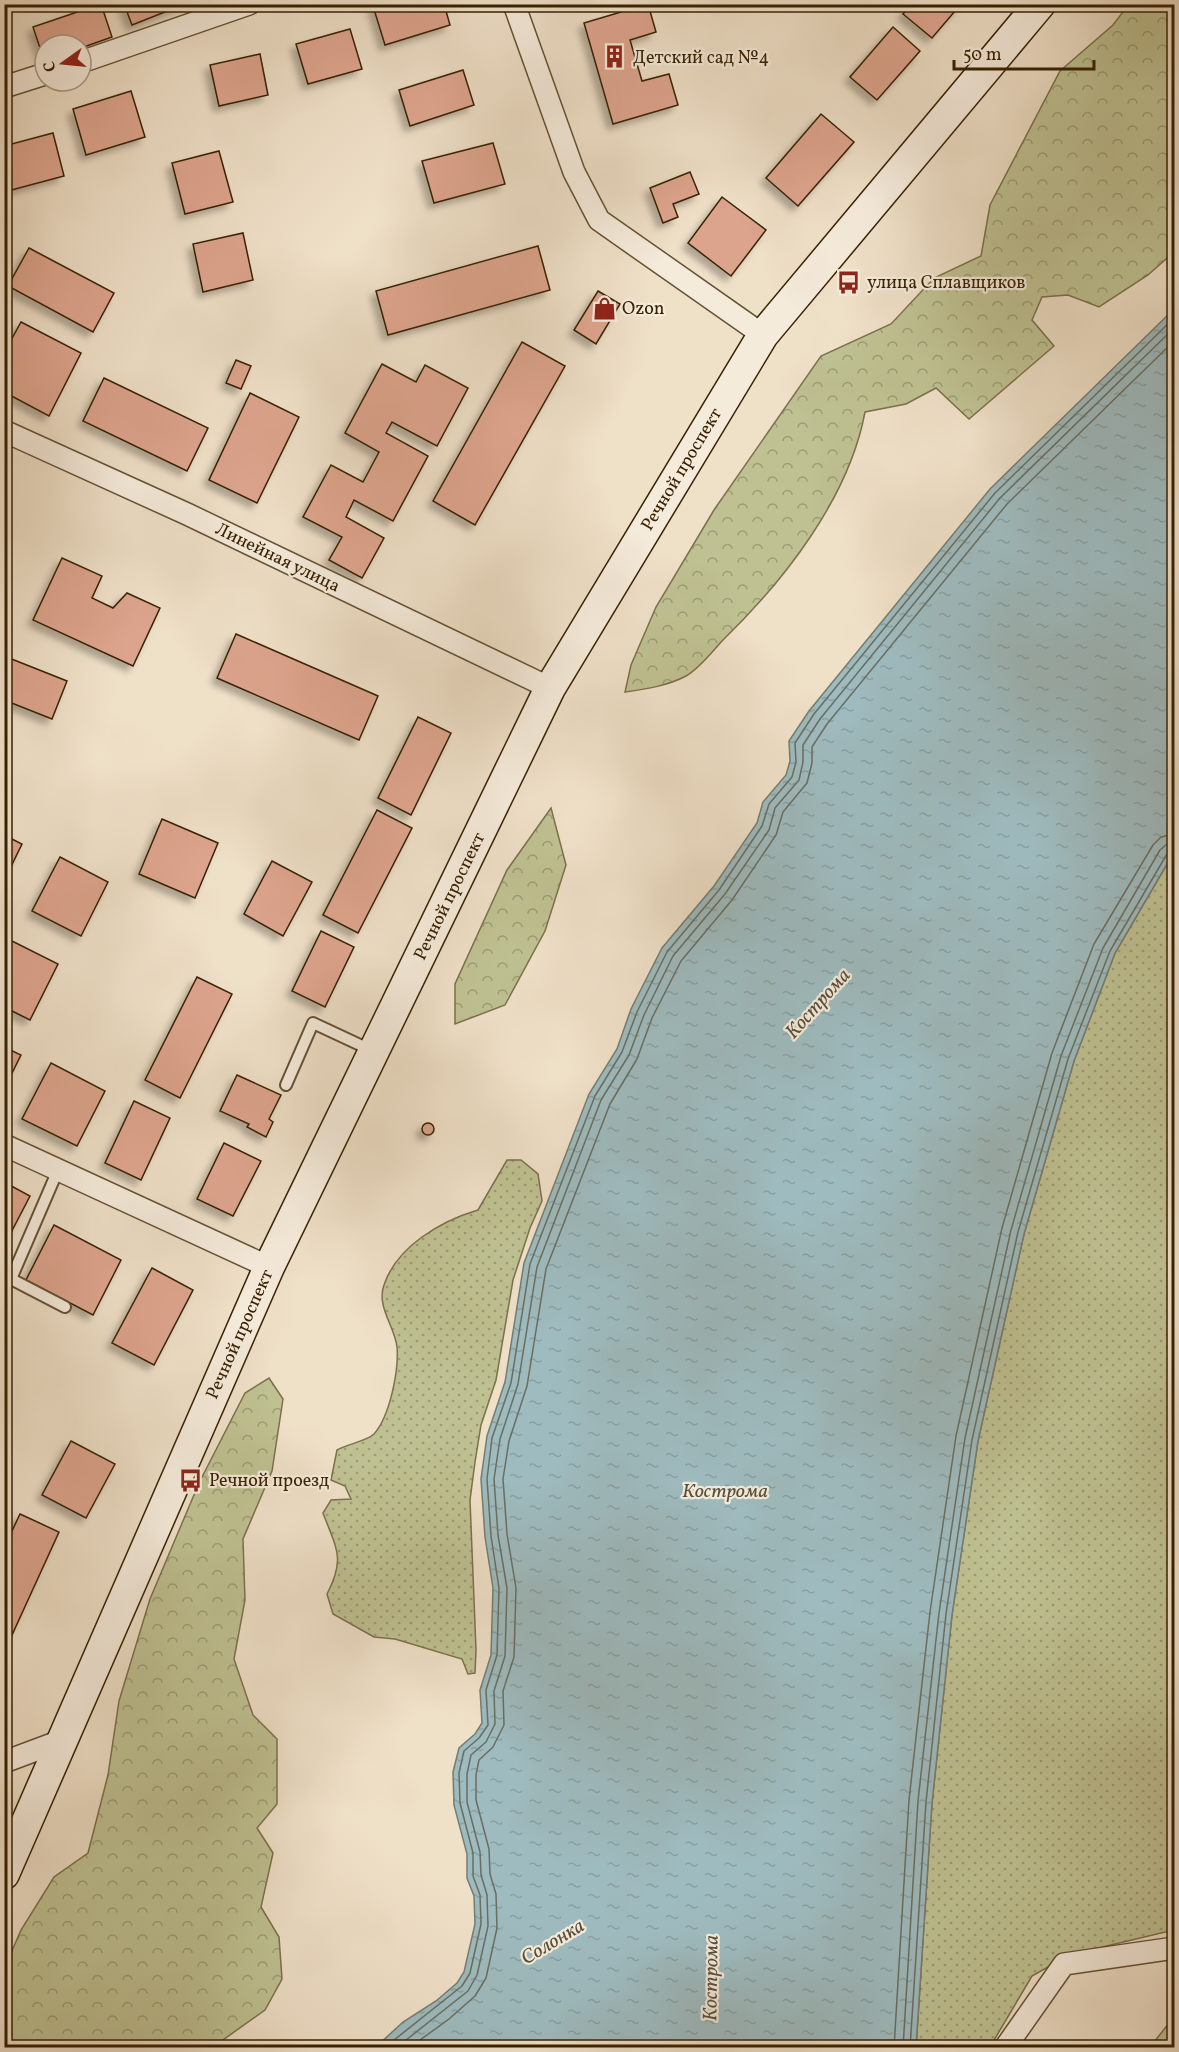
<svg xmlns="http://www.w3.org/2000/svg" width="1179" height="2052" font-family="Vollkorn,serif">
<style>
.grass{fill:url(#grass-dots);stroke:#7b714a;stroke-width:1.5}
.forest{fill:url(#forest-crowns);stroke:#7b714a;stroke-width:1.5}
.garden{fill:#bfc192;stroke:#7b714a;stroke-width:1.5}
.water{fill:url(#water-ripples);stroke:#757d73;stroke-width:1.5}
.lines{fill:none;stroke-linecap:round;stroke-linejoin:round}
.shore{stroke:#6a6e60;stroke-width:1.5}
.building{fill:#dda48d;stroke:#372102;stroke-width:1.5;filter:url(#shadow)}
.lane-casing{stroke:#655134;stroke-width:14}
.street-casing{stroke:#655134;stroke-width:24}
.secondary-casing{stroke:#372102;stroke-width:33}
.lane{stroke:#f5ebdb;stroke-width:10}
.street{stroke:#f5ebdb;stroke-width:21}
.secondary{stroke:#f5ebdb;stroke-width:30}
.labels{text-anchor:middle;stroke-width:4.5;stroke-linejoin:round;paint-order:stroke}
.poi-label{font-size:18px;fill:#372102;stroke:#f5ebdb;text-anchor:start}
.street-label{font-size:18px;fill:#372102;stroke:#f5ebdb}
.water-label{font-size:20px;font-style:italic;fill:#564f3b;stroke:#f5ebdb}
</style>
<defs>
<pattern id="grass-dots" width="8" height="8" patternUnits="userSpaceOnUse" patternTransform="scale(1.5)"><rect width="8" height="8" fill="#bfc192"/><path d="M2 2h.1M6 6h.1" fill="none" stroke="#9c9c75" stroke-width="1.8" stroke-linecap="round"/></pattern>
<pattern id="forest-crowns" width="20" height="18" patternUnits="userSpaceOnUse" patternTransform="scale(1.5)"><rect width="20" height="18" fill="#bfc192"/><path d="M2 6a3 3 0 1 1 6 0M12 15a3 3 0 1 1 6 0" fill="none" stroke="#9c9c75"/></pattern>
<pattern id="water-ripples" width="26" height="14" patternUnits="userSpaceOnUse" patternTransform="scale(1.5)"><rect width="26" height="14" fill="#9ebbbf"/><path d="M2 4q2-2 4 0t4 0M15 11q2-2 4 0t4 0" fill="none" stroke="#89a0a2"/></pattern>
<filter id="shadow"><feDropShadow dx="-5.5" dy="5.5" stdDeviation="3" flood-color="#0004"/></filter>
</defs>
<rect width="100%" height="100%" fill="#efe0c8"/>
<filter id="stains"><feTurbulence type="fractalNoise" baseFrequency=".00333" numOctaves="4"/><feColorMatrix values="0 0 0 0 .2 0 0 0 0 .09 0 0 0 0 .02 0 0 0 .5 -.17"/></filter>
<radialGradient id="worn" r=".72"><stop offset=".6" stop-color="#630" stop-opacity="0"/><stop offset="1" stop-color="#630" stop-opacity=".3"/></radialGradient>
<g class="grass">
<polygon points="1174,852 1174,1930 1069,1955 1032,1976 990,2047 916,2048 932,1803 952,1615 978,1441 1024,1234 1074,1061 1115,953"/>
<path d="M507,1160h14l17,14 4,27 -12,27 -17,52 -17,100 -15,45 -6,37 -5,38 6,150 -1,23 -7,1 -6,-15 -67,-20 -21,-2 -41,-23 -6,-20c19,-36 9,-46 -4,-81l8,-13 20,-1 -6,-13 -14,-6 6,-30c10,-6 30,-9 37,-16 16,-18 25,-64 23,-87 -2,-20 -21,-41 -13,-62 13,-39 57,-64 94,-75z"/>
</g>
<g class="forest">
<path d="M1129,4l45,1v247l-26,23 -49,32 -31,-12 -26,2 -10,23 22,26 -85,73 -33,-31 -30,16 -41,8c-16,86 -81,169 -143,229 -10,11 -23,28 -36,35 -19,10 -40,13 -61,16l6,-27 25,-58 58,-97 107,-154 70,-32 43,-46 47,-22 9,-51 70,-134 53,-46z"/>
<polygon points="551,808 566,865 545,931 505,1005 455,1024 455,984 507,870"/>
<polygon points="269,1378 283,1399 272,1471 243,1539 245,1600 234,1659 253,1715 277,1739 277,1804 257,1828 273,1853 261,1907 279,1937 282,1979 265,2010 213,2047 5,2047 5,1967 21,1930 54,1877 88,1853 108,1775 119,1701 150,1599 199,1483 245,1393"/>
</g>
<polygon class="garden" points="1174,2017 1174,2047 1150,2047 1173,2018"/>
<polygon class="water" points="1174,309 1174,852 1115,953 1074,1061 1024,1234 978,1441 952,1615 932,1803 916,2047 376,2047 403,2022 436,2001 457,1983 464,1972 475,1924 474,1896 467,1878 467,1854 454,1805 453,1772 459,1748 475,1734 482,1723 480,1690 491,1655 493,1588 485,1537 481,1479 487,1436 505,1382 524,1263 589,1094 617,1049 631,1009 662,948 714,886 757,823 763,802 786,775 790,761 789,741 809,711 990,489"/>
<g class="lines">
<g class="shore">
<polyline points="384,2048 462,1986 470,1973 481,1924 480,1895 473,1876 473,1853 460,1803 459,1773 464,1751 479,1738 488,1725 486,1690 497,1655 499,1588 491,1536 487,1479 492,1438 511,1383 530,1264 595,1096 622,1052 637,1012 667,952 719,890 762,826 769,804 792,777 796,762 795,743 814,714 995,493 1174,318"/>
<polyline points="396,2048 468,1991 477,1975 488,1926 487,1895 481,1875 480,1852 467,1802 467,1774 471,1755 486,1742 495,1724 494,1691 505,1656 507,1588 498,1535 494,1479 500,1439 518,1384 537,1267 601,1100 629,1055 644,1015 673,956 725,894 769,830 775,808 799,780 803,762 803,745 820,719 1000,498 1174,328"/>
<polyline points="409,2048 449,2019 475,1996 486,1978 497,1928 496,1894 490,1874 489,1849 476,1800 476,1775 479,1760 493,1747 504,1725 503,1691 514,1657 516,1588 507,1534 503,1479 509,1441 527,1386 546,1269 610,1104 637,1059 652,1018 681,961 732,900 776,835 783,812 807,783 812,763 812,747 827,724 1007,504 1174,341"/>
<polyline points="894,2048 909,1800 930,1612 956,1436 1002,1228 1052,1053 1094,944 1153,845 1161,837 1174,834"/>
<polyline points="903,2048 918,1801 939,1613 965,1438 1011,1230 1061,1056 1103,948 1160,850 1167,844 1174,843"/>
<polyline points="910,2048 926,1802 946,1614 972,1440 1018,1232 1068,1059 1110,951 1167,854 1174,851"/>
</g>
</g>
<g class="building">
<polygon points="101,4 112,37 81,48 81,45 45,45 44,60 33,27"/>
<polygon points="124,4 185,4 132,25"/>
<polygon points="378,4 444,4 450,25 385,45 373,6"/>
<polygon points="648,4 656,32 630,40 642,81 669,74 678,105 613,124 584,23"/>
<polygon points="911,4 961,4 932,38 903,14"/>
<polygon points="893,27 920,51 877,100 850,77"/>
<polygon points="350,29 362,69 308,84 296,44"/>
<polygon points="260,54 268,95 219,106 210,65"/>
<polygon points="463,70 474,105 410,126 399,90"/>
<polygon points="131,91 145,137 86,155 73,109"/>
<polygon points="821,114 854,142 798,206 766,178"/>
<polygon points="53,133 64,176 4,192 4,146"/>
<polygon points="493,143 505,184 434,203 422,161"/>
<polygon points="219,151 233,202 185,214 172,163"/>
<polygon points="690,172 699,194 673,204 678,217 663,223 650,188"/>
<polygon points="722,197 766,230 731,276 688,243"/>
<polygon points="243,233 253,280 203,292 193,244"/>
<polygon points="538,246 550,290 388,335 376,291"/>
<polygon points="29,248 114,293 93,332 8,286"/>
<polygon points="598,291 620,304 596,344 574,330"/>
<polygon points="21,322 81,353 49,416 4,392 4,353"/>
<polygon points="522,342 565,366 475,525 433,501"/>
<polygon points="236,360 251,366 241,389 226,383"/>
<polygon points="382,364 416,382 425,365 468,388 437,446 392,422 386,433 428,456 393,521 354,500 346,517 384,538 362,578 329,560 342,537 303,517 331,465 363,482 379,452 345,433"/>
<polygon points="104,378 208,428 187,471 83,421"/>
<polygon points="250,393 299,417 257,503 209,480"/>
<polygon points="4,497 10,500 4,512"/>
<polygon points="62,558 102,576 92,598 113,608 127,593 160,608 133,666 33,620"/>
<polygon points="236,634 378,696 359,740 217,678"/>
<polygon points="4,656 67,681 52,719 4,700"/>
<polygon points="418,717 451,733 411,815 378,798"/>
<polygon points="377,810 412,828 358,933 323,915"/>
<polygon points="162,819 218,843 195,898 139,874"/>
<polygon points="4,835 22,844 4,881"/>
<polygon points="60,857 108,882 81,936 32,911"/>
<polygon points="272,861 312,882 283,936 244,914"/>
<polygon points="321,931 354,947 325,1007 292,991"/>
<polygon points="8,939 58,964 30,1020 4,1007 4,946"/>
<polygon points="197,977 232,994 180,1098 145,1080"/>
<polygon points="4,1047 21,1055 4,1089"/>
<polygon points="51,1063 105,1091 77,1146 22,1119"/>
<polygon points="237,1075 281,1095 269,1119 273,1122 266,1137 247,1127 249,1124 220,1111"/>
<polygon points="134,1101 170,1118 141,1180 105,1163"/>
<circle cx="428" cy="1129" r="6"/>
<polygon points="224,1143 261,1161 233,1216 197,1199"/>
<polygon points="4,1182 30,1196 4,1246"/>
<polygon points="54,1225 121,1260 93,1315 26,1280"/>
<polygon points="152,1268 193,1290 154,1365 112,1343"/>
<polygon points="71,1441 115,1464 86,1518 42,1495"/>
<polygon points="4,1476 11,1479 4,1493"/>
<polygon points="20,1514 59,1532 12,1635 4,1632 4,1548"/>
<polygon points="4,1697 9,1710 4,1712"/>
</g>
<g class="lines">
<defs>
<g id="lane">
<polyline points="286,1085 313,1023 373,1051"/>
<polyline points="58,1170 11,1279 65,1307"/>
</g>
<g id="street">
<polyline points="514,4 574,172 599,220 763,335"/>
<polyline points="81,62 249,4"/>
<polyline points="4,87 45,74"/>
<polyline points="4,431 187,514 550,688"/>
<polyline points="4,1145 269,1267"/>
<polyline points="4,1762 63,1740"/>
<polyline points="1005,2048 1064,1964 1174,1948"/>
</g>
<polyline id="secondary" points="4,1874 269,1267 550,688 763,335 1040,4"/>
</defs>
<use href="#lane" class="lane-casing"/>
<use href="#street" class="street-casing"/>
<use href="#secondary" class="secondary-casing"/>
<use href="#lane" class="lane"/>
<use href="#street" class="street"/>
<use href="#secondary" class="secondary"/>
</g>
<defs>
<symbol id="building-bare" viewBox="-9 -9 18 18"><path d="M-4-6H4V6H1V3H-1V6H-4ZM-2.5-4.3h1.7v1.8h-1.7ZM.8-4.3h1.7v1.8H.8ZM-2.5-1h1.7V.8h-1.7ZM.8-1h1.7V.8H.8Z" fill="#8f2418" stroke="#f5ebdb" stroke-width="2.5" paint-order="stroke"/></symbol>
<symbol id="bus-bare" viewBox="-9 -9 18 18"><path d="M-5-6H5V4H4V6H2V4H-2V6H-4V4H-5ZM-3.5-4V0h7V-4ZM-3.5 1.2v1.5H-2V1.2ZM2 1.2v1.5H3.5V1.2Z" fill="#8f2418" stroke="#f5ebdb" stroke-width="2.5" paint-order="stroke"/></symbol>
<symbol id="shop-bare" viewBox="-9 -9 18 18"><path d="M-5-2.5h2.3a2.7 3.5 0 0 1 5.4 0H5L5.5 6h-11ZM-1.5-2.5h3a1.5 2.3 0 0 0-3 0Z" fill="#8f2418" stroke="#f5ebdb" stroke-width="2.5" paint-order="stroke"/></symbol>
</defs>
<g fill-rule="evenodd">
<use href="#building-bare" x="598" y="40" width="33" height="33"/>
<use href="#bus-bare" x="832" y="266" width="33" height="33"/>
<use href="#shop-bare" x="588" y="292" width="33" height="33"/>
<use href="#bus-bare" x="174" y="1464" width="33" height="33"/>
</g>
<g class="labels">
<g class="poi-label">
<text x="633" y="63">Детский сад №4</text>
<text x="867" y="288">улица Сплавщиков</text>
<text x="622" y="314">Ozon</text>
<text x="209" y="1486">Речной проезд</text>
</g>
<g class="street-label">
<text transform="translate(681 469) rotate(-59)" y="6">Речной проспект</text>
<text transform="translate(278 557) rotate(26)" y="6">Линейная улица</text>
<text transform="translate(449 896) rotate(-64)" y="6">Речной проспект</text>
<text transform="translate(239 1334) rotate(-66)" y="6">Речной проспект</text>
</g>
<g class="water-label">
<text transform="translate(817 1003) rotate(-48)" y="7">Кострома</text>
<text x="725" y="1497">Кострома</text>
<text transform="translate(552 1941) rotate(-31)" y="7">Солонка</text>
<text transform="translate(710 1978) rotate(-89)" y="7">Кострома</text>
</g>
</g>
<rect width="1179" height="2052" fill="none" stroke="#efe0c8" stroke-width="24"/>
<rect x="6" y="6" width="1167" height="2040" fill="none" stroke="#372102" stroke-width="3"/>
<rect x="12" y="12" width="1155" height="2028" fill="none" stroke="#372102" stroke-width="1.5"/>
<g transform="translate(63 63) rotate(255)"><circle r="28" fill="#f5ebdb" stroke="#a99a84" stroke-width="1.5"/>
<path d="M0-4.5L10 22L0 15L-10 22Z" fill="#8f2418"/>
<text y="-9" font-size="16" font-weight="bold" text-anchor="middle" fill="#372102">С</text>
</g>
<path d="M954 60v9h140v-9" fill="none" stroke="#372102" stroke-width="3"/>
<text x="963" y="60" font-size="18" fill="#372102" stroke="#f5ebdb" stroke-width="4.5" paint-order="stroke">50 m</text>
<rect width="100%" height="100%" filter="url(#stains)"/>
<rect width="100%" height="100%" fill="url(#worn)"/>
</svg>
